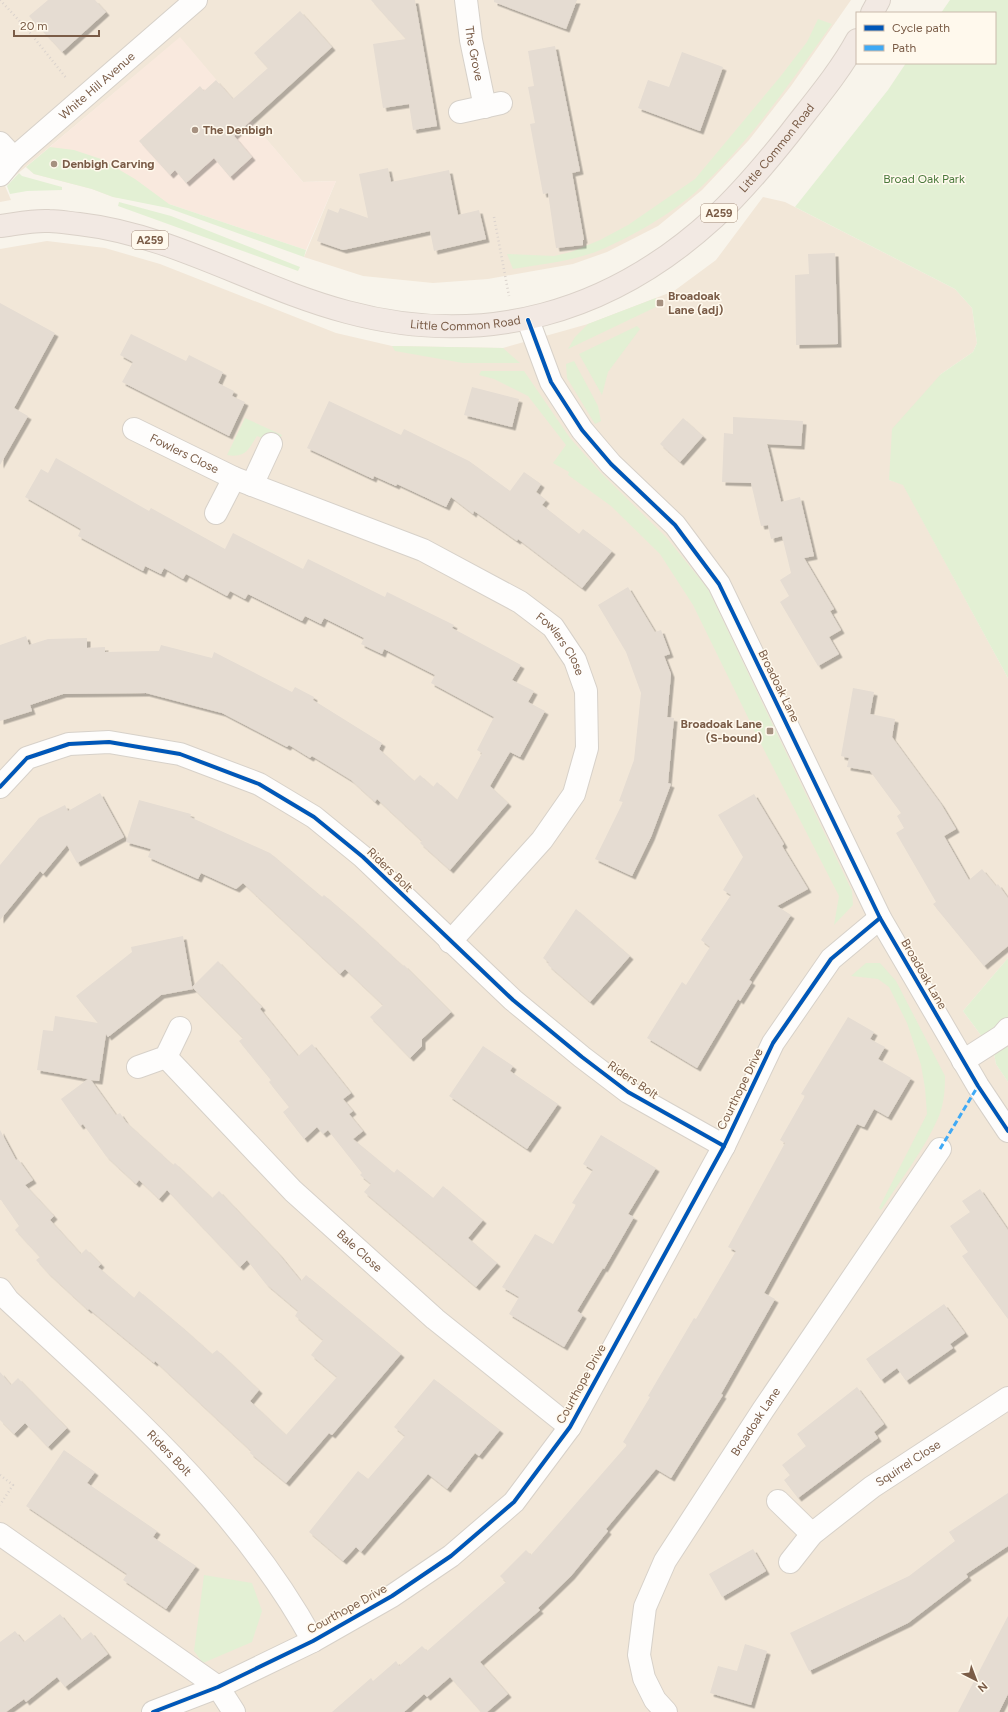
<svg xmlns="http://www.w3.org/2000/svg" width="1008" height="1712" font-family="Figtree,sans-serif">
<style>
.residential{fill:#f2e7d8}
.commercial{fill:#f9e9de}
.green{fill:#e3f0d4}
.building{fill:#e5dcd2;filter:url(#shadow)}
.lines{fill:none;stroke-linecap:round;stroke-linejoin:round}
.minor-casing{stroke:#d7d1c9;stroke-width:24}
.highway-casing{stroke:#dad1c8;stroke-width:24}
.path{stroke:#dbd3cd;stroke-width:2.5;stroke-dasharray:1 3;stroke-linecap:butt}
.minor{stroke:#fefdfc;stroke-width:22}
.highway{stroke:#f2e9e3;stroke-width:22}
.quiet{stroke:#3fa9f5;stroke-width:3;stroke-dasharray:6 3;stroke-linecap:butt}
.cycleway-casing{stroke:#fff9ed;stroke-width:6}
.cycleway{stroke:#0057b8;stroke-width:4}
.poi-dot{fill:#a69180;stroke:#fff9ed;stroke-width:1.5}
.labels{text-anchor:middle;stroke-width:3;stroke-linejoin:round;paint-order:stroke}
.shield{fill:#fff9ed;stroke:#a28b79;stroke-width:1}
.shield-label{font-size:11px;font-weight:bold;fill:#7a5c47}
.street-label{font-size:12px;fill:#7a5c47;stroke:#fff9ed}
.poi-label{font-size:12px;font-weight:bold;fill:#7a5c47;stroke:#fff9ed;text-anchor:start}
.park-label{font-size:12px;fill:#4a7a3c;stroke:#fff9ed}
</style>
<defs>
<filter id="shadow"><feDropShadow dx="3.5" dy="3.5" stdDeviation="0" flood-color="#0004"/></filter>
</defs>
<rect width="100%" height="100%" fill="#f8f4eb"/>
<g class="residential">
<polygon points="0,0 851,0 791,86 749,140 702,190 658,226 607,252 573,264 488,279 433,283 363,276 304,257 336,181 303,182 180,38 10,180 5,186 11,200 0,202"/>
<polygon points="763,197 785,202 955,289 972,308 977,343 973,352 941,374 889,480 903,484 1008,678 1008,958 963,1011 994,1053 996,1064 1008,1082 1008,1712 0,1712 0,249 47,241 105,248 160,264 336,333 392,346 503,348 588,324 674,291 716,260"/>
</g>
<polygon class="commercial" points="180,37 303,182 336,181 306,250 169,204 113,197 92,189 34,174 26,167"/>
<g class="green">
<polygon points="950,0 1008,0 1008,678 903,485 889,480 892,429 941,374 973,352 977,343 972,308 955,289 795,207 888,90 906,63 995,63 995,13 941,13"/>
<path d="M818,19l14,5c-40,56 -80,115 -131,163 -25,24 -65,47 -96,61 -29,13 -62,16 -92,21l-6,-15 47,2 17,-4 29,-12 28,-15 67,-46 85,-102 27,-35z"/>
<polygon points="50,147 74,150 101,159 135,179 169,204 306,250 304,257 168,208 113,197 92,189 34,174 26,167"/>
<polygon points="19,173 22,176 62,187 62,190 27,191 10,194 7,186"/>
<polygon points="119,202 171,216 300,267 298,271 118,206"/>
<polygon points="656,298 658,306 568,349 575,337 588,324"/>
<polygon points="637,326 640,329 608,372 602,395 579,354"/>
<polygon points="392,346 503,348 520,363 463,363 395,351"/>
<polygon points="574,361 598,406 601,421 595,424 567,378 566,364"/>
<polygon points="481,371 524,371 570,438 601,473 666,537 708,589 852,891 853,905 834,925 839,896 760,742 693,605 660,554 611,506 568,475 569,472 553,463 566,445 528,396 494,379 479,375"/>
<path d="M245,418l37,17 -5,9 -20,-8c-9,14 -11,22 -30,19z"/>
<polygon points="1008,958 1008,1082 996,1064 994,1053 963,1011"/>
<path d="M866,963h14l16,18 49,95c0,14 -1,27 -6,40 -14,33 -38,63 -58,94l-2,-2 48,-94 -2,-26 -4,-23 -14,-42 -18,-36 -11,-8 -27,-3z"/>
<polygon points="204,1575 252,1583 262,1611 252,1642 203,1663 194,1651"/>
</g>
<g class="building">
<polygon points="48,0 95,0 106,12 62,52 29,16"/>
<polygon points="371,0 415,0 437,126 413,130 409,104 383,108 373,44 406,39"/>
<polygon points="494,0 577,0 566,29 494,2"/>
<polygon points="300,11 332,47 234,136 252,157 230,177 214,158 186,183 175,170 170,175 139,141 200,86 204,91 216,80 233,99 268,68 254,53"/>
<polygon points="555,46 580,171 572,173 584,240 583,240 583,245 556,248 548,193 543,194 530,124 535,123 528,87 534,86 528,51"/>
<polygon points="682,52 723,67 700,131 638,108 648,80 669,87"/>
<polygon points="388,168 391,182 449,170 458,215 479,210 486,239 434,251 430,231 343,250 317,241 328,209 338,213 340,208 368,218 359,174"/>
<polygon points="835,253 838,344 796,345 795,275 809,274 808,254"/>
<polygon points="0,303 55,333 14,408 28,416 0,465"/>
<polygon points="131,334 186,361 189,355 223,372 218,383 234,391 232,396 245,402 229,436 122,382 133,362 120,355"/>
<polygon points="472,387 519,399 512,427 464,415"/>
<polygon points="329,401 401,435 404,429 469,461 510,491 524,472 541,484 536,492 546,500 542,505 579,534 583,529 612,551 582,588 518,539 517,541 474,511 473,514 451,497 446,507 397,484 396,486 374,476 373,479 307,448"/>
<polygon points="733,417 803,421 801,446 767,444 781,502 800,497 814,556 804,558 834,609 830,611 841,630 829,637 839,654 818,666 780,602 789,596 780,580 791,573 782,536 771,539 768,525 761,526 751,483 722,482 724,433 733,434"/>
<polygon points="683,418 703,436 680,462 660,444"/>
<polygon points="56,458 149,511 151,508 225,549 233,533 303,569 308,559 385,597 387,592 454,625 452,628 521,665 512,680 534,691 528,702 545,711 520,757 510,752 490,786 508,803 450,870 420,843 422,841 377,799 375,802 351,780 312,756 310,758 289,745 287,747 222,713 146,693 63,694 30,705 32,711 0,721 0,645 26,636 29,645 48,639 87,638 87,648 105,647 105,652 159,651 161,645 212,658 214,652 292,692 295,687 314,697 313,700 382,743 379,749 414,781 420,775 433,787 437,782 457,800 482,753 477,750 494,717 431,683 435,675 384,649 382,654 361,644 364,638 324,618 321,624 305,616 302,621 248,594 245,599 230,591 227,596 186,574 183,579 164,568 161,574 145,566 143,571 78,536 81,529 25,497 41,469 48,473"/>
<polygon points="628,587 655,632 661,630 670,654 664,656 671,674 667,717 674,718 668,783 671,784 651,837 632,876 595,859 623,802 619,801 634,760 641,693 626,652 598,605"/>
<polygon points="853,688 874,692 870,714 895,719 892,737 941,804 956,829 944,836 969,880 982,869 996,886 998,884 1008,898 1008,946 984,966 933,904 936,902 896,833 904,828 897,816 901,813 870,771 847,767 849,758 841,756"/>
<polygon points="100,793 124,837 77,863 67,845 43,874 40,871 0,920 0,865 39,818 65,805 68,811"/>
<polygon points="754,794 784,844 782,846 808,889 777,906 791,915 749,980 752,982 740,1001 738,999 697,1068 647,1038 682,982 686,985 710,947 701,940 731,895 723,890 743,857 718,815"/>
<polygon points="139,800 191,814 190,817 270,853 322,897 324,895 352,919 403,966 404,965 451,1012 422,1039 422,1046 410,1058 370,1017 383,1005 345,969 340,974 243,883 236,889 201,873 198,879 148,857 151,849 126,842"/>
<polygon points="576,909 630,956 590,1002 548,965 549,963 543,958"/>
<polygon points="183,936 192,987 218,961 262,1007 260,1009 298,1056 312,1044 351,1093 343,1099 353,1111 349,1114 363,1131 353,1139 394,1173 397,1169 433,1198 443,1186 483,1220 468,1238 497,1263 476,1287 364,1192 371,1184 360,1175 362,1173 328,1130 323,1134 317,1127 304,1139 283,1112 289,1107 269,1082 271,1080 239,1041 243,1038 192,987 193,989 161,995 108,1037 106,1034 99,1081 91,1080 116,1115 120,1113 126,1122 173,1165 175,1163 212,1198 219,1191 278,1253 301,1281 306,1275 401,1354 332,1435 329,1433 286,1483 250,1453 251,1451 155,1361 154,1363 89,1309 88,1310 48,1273 36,1260 40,1257 15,1230 19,1226 1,1200 0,1200 0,1130 16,1160 18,1159 33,1180 25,1185 54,1216 50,1220 81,1254 86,1249 101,1264 98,1267 134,1298 139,1291 183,1328 212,1354 217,1350 259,1390 250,1401 286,1435 337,1377 311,1355 323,1340 295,1316 298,1311 266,1284 247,1260 240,1267 167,1190 159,1199 139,1180 136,1184 106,1156 83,1124 80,1126 61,1099 88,1079 37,1070 43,1030 53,1031 55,1016 98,1023 76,996 132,952 131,947"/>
<polygon points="848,1017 874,1032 870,1039 885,1047 878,1059 911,1078 888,1117 874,1109 864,1127 857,1124 764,1293 775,1299 721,1394 723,1395 671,1478 656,1469 606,1529 608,1531 571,1576 538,1608 540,1610 480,1662 508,1694 487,1712 481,1712 450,1677 427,1697 424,1694 404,1712 332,1712 371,1678 373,1681 396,1661 399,1666 422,1646 427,1651 506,1582 500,1576 526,1550 531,1555 627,1445 623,1442 650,1397 648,1396 694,1318 696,1319 736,1251 728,1247 785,1143 780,1140 805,1096 801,1094"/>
<polygon points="483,1046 513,1066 510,1071 558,1104 527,1149 449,1096"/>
<polygon points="601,1135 656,1168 628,1214 634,1217 604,1269 603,1268 577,1311 583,1315 564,1347 509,1314 519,1297 502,1287 535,1234 553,1244 576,1205 572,1203 593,1170 583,1164"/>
<polygon points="980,1189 1008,1230 1008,1319 962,1256 968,1252 950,1226 970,1212 962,1201"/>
<polygon points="944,1304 965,1333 950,1344 953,1348 906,1381 897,1368 881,1380 866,1359"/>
<polygon points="0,1372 11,1385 18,1378 67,1428 48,1447 25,1423 14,1434 0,1420"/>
<polygon points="434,1379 500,1430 479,1456 475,1453 447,1489 428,1474 361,1552 356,1547 343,1561 309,1532 358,1471 368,1479 405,1436 394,1427"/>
<polygon points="857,1387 884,1424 874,1432 878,1438 798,1498 784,1480 790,1475 782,1465 806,1446 797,1434"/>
<polygon points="64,1450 95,1472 87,1483 157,1531 153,1537 196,1566 166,1609 123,1580 127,1574 26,1506"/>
<polygon points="1008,1493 1008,1546 966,1574 968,1577 908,1623 809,1671 790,1633 909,1576 955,1541 949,1532"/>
<polygon points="753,1549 766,1571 722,1597 709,1574"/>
<polygon points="60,1614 81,1640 91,1632 108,1654 65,1687 57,1677 26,1702 24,1699 6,1712 0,1712 0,1642 15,1631 24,1642"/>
<polygon points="1008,1616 1008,1694 999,1712 958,1712"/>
<polygon points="745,1644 767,1651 751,1705 710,1693 718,1666 737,1671"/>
</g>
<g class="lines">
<defs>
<g id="minor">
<path id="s1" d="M466,0l5,40 14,67"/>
<polyline points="460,112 501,103"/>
<polyline points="0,143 14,158"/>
<path id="s2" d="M0,175l14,-17 182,-158"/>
<polyline points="528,320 551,382 582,430 611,464 675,525 719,584 880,918 978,1086 1008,1131"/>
<path id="s3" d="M134,429l100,49 189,72 97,52 33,25 22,33 11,31 1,57 -13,46 -32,46 -92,102"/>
<polyline points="252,485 271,444"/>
<polyline points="216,513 234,478"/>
<polyline points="0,787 27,758 69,744 109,742 180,754 259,784 314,817 363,857 513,1000 582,1057 628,1092 724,1146"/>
<path id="s4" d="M166,1057l127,134 142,128 135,108"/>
<polyline points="963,1061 1002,1036 1008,1029"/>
<polyline points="138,1067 166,1057 180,1028"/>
<path id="s5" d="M0,1289l8,11c111,103 231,205 305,341"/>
<polyline points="778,1501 812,1534"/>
<polyline points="0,1534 218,1687 234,1712"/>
<path id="s6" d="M790,1562l22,-28 60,-47 136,-89"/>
<polyline points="153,1712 218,1687 313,1641 392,1596 451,1556 514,1502 570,1427 724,1146 773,1043 831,959 880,918"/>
<path id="s7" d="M666,1712l-11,-12 -11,-22 -5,-23 6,-48 20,-46 98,-151 177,-261"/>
</g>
<g id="highway">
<polyline points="872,13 879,0"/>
<path id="s8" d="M0,226c16,-2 33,-6 49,-5 10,0 20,2 30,3 95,11 177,64 268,88 138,37 263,1 367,-94 28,-26 53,-56 76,-85 23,-30 49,-60 67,-93"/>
</g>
</defs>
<use href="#minor" class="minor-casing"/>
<use href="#highway" class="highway-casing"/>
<g class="path">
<polyline points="0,0 27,29 67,79"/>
<polyline points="494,217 509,296"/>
<polyline points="0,1475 13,1485 0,1505"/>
</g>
<use href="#minor" class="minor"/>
<use href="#highway" class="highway"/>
<polyline class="quiet" points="940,1149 978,1086"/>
<defs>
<g id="cycleway">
<polyline points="528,320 551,382 582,430 611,464 675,525 719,584 880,918 978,1086 1008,1131"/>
<polyline points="0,787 27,758 69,744 109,742 180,754 259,784 314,817 363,857 513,1000 582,1057 628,1092 724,1146"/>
<polyline points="153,1712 218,1687 313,1641 392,1596 451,1556 514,1502 570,1427 724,1146 773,1043 831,959 880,918"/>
</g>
</defs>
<use href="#cycleway" class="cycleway-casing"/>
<use href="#cycleway" class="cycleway"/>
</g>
<g class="poi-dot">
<circle cx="195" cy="130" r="4"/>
<circle cx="54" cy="164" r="4"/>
<rect x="656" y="299" width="8" height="8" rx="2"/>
<rect x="766" y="727" width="8" height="8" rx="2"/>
</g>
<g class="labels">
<g class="shield">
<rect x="701" y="204" width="36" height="18" rx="3"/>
<rect x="132" y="231" width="36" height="18" rx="3"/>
</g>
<g class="shield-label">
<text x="719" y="217">A259</text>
<text x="150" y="244">A259</text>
</g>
<g class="street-label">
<text dy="4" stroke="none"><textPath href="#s1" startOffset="54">The Grove</textPath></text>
<text dy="4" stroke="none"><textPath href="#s2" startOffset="132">White Hill Avenue</textPath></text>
<text dy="4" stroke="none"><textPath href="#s8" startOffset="853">Little Common Road</textPath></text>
<text dy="4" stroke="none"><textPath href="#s8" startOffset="482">Little Common Road</textPath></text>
<text dy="4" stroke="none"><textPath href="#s3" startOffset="56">Fowlers Close</textPath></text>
<text dy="4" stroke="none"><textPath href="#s3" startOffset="483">Fowlers Close</textPath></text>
<text transform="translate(779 686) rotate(64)" y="4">Broadoak Lane</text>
<text transform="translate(390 870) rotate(44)" y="4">Riders Bolt</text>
<text transform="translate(924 974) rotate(60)" y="4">Broadoak Lane</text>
<text transform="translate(633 1080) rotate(34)" y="4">Riders Bolt</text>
<text transform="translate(740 1089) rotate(-64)" y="4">Courthope Drive</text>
<text dy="4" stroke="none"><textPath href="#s4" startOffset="274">Bale Close</textPath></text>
<text transform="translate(581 1384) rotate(-61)" y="4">Courthope Drive</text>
<text dy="4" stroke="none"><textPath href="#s7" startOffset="329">Broadoak Lane</textPath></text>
<text dy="4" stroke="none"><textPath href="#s5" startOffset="236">Riders Bolt</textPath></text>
<text dy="4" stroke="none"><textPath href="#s6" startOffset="155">Squirrel Close</textPath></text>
<text transform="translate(347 1609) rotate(-29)" y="4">Courthope Drive</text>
</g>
<g class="poi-label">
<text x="203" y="134">The Denbigh</text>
<text x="62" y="168">Denbigh Carving</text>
<text x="668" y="300">Broadoak<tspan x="668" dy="14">Lane (adj)</tspan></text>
<text x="762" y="728" text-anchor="end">Broadoak Lane<tspan x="762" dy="14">(S-bound)</tspan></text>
</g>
<g class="park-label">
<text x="924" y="183">Broad Oak Park</text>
</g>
</g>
<rect x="856" y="12" width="140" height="52" fill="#fff9ed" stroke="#cabaab"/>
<rect x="864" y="25" width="20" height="6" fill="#0057b8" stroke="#cabaab"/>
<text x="892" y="32" font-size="12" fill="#7a5c47">Cycle path</text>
<rect x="864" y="45" width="20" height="6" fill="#3fa9f5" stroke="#cabaab"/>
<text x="892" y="52" font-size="12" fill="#7a5c47">Path</text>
<g transform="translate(976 1680) rotate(138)" stroke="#fff9ed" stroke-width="3" paint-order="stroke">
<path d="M0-3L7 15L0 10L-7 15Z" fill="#7a5c47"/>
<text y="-6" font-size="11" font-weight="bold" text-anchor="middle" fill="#7a5c47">N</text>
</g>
<path d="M14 30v6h85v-6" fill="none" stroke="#7a5c47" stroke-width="2"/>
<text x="20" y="30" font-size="12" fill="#7a5c47" stroke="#fff9ed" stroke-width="3" paint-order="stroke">20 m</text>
</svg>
